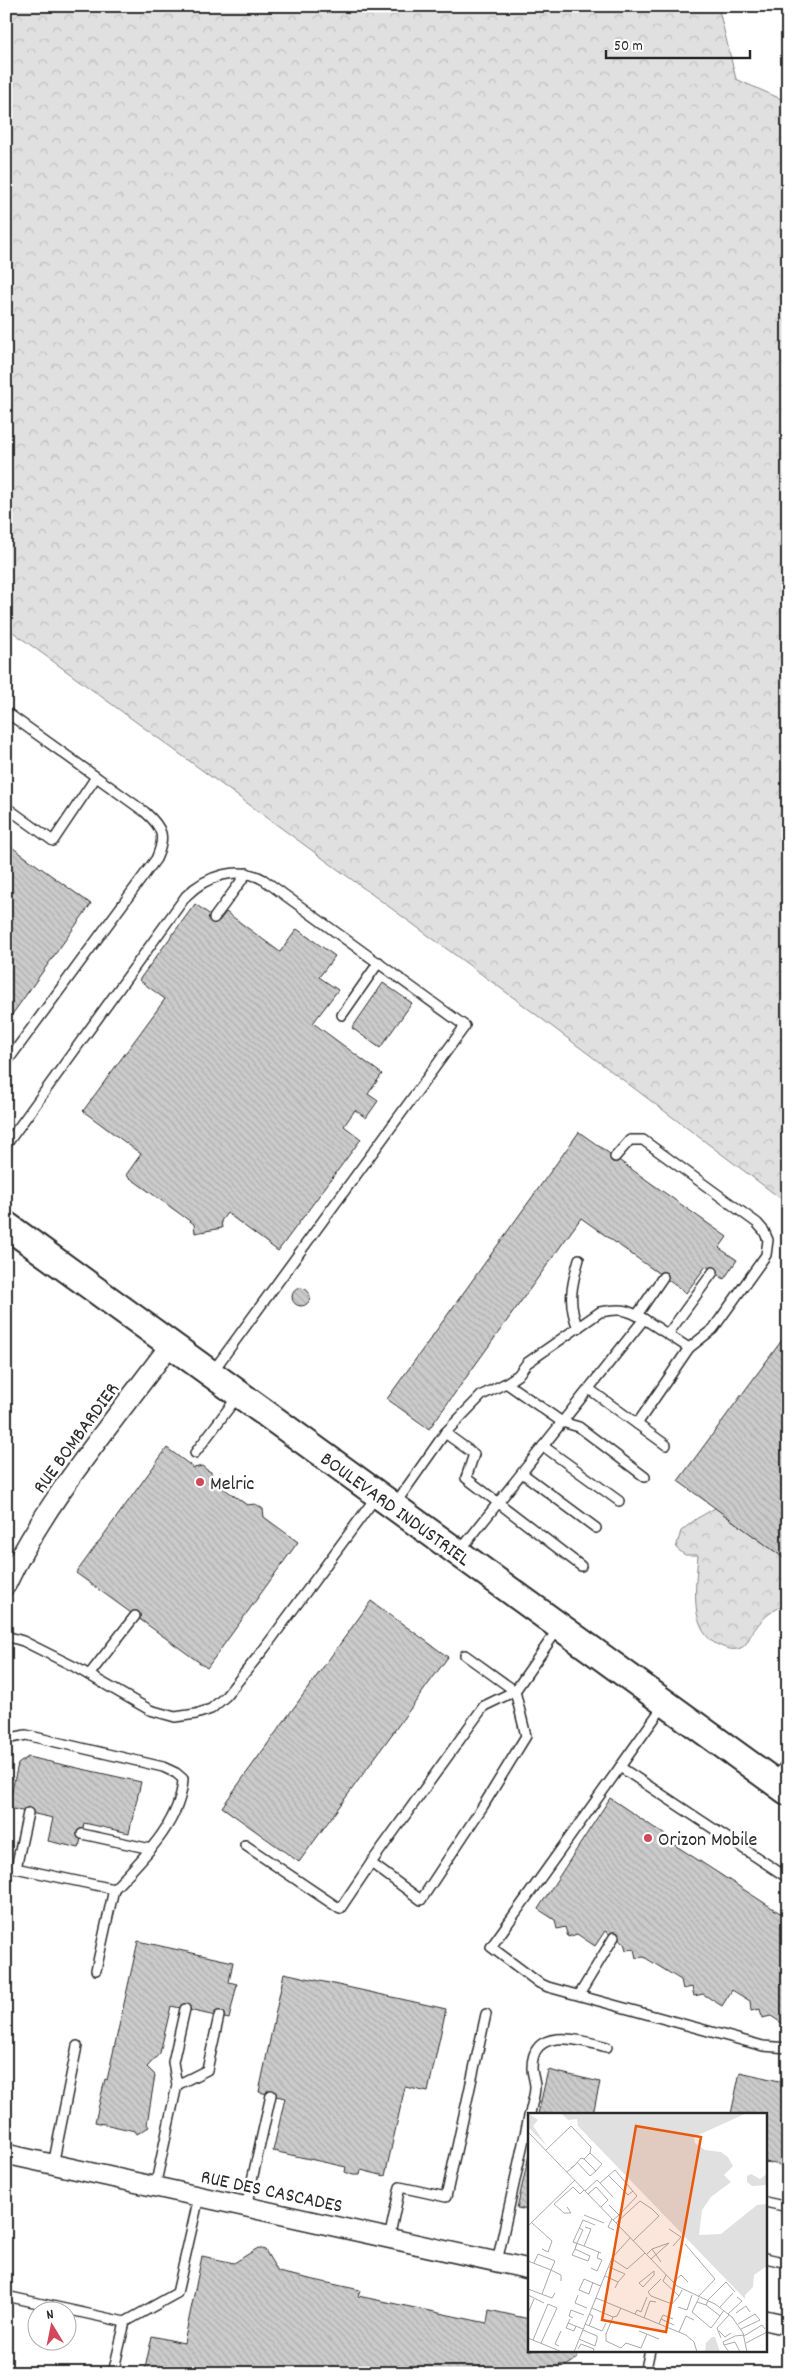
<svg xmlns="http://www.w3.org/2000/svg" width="794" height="2379" font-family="Dekko,sans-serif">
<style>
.forest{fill:url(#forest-crowns);stroke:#868686}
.building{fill:url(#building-back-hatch);stroke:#2b2b2b}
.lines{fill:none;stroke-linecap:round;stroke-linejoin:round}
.lane-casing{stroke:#2b2b2b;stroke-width:12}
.street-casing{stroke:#2b2b2b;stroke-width:22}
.secondary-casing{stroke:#2b2b2b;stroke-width:30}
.lane{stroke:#fff;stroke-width:9}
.street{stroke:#fff;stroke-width:19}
.secondary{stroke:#fff;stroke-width:26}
.poi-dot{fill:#d1495b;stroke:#fff;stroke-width:2}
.labels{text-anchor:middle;stroke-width:5;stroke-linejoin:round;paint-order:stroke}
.street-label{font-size:20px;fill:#2b2b2b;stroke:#fff}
.poi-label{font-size:20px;fill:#2b2b2b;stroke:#fff;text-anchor:start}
.inset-road{fill:none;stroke:#aaa;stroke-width:1}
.view{fill:#e8590c;fill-opacity:0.15;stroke:#e8590c;stroke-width:2.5}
.inset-edge{fill:none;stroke:#2b2b2b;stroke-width:2.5}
</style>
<defs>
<pattern id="forest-crowns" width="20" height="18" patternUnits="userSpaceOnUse" patternTransform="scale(1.25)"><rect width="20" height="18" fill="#e0e0e0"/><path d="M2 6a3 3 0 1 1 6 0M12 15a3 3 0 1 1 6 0" fill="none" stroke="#c0c0c0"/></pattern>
<pattern id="building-back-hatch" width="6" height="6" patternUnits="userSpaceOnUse" patternTransform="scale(1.25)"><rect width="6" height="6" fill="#cbcbcb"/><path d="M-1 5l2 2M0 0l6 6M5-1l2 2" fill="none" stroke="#aeaeae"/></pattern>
</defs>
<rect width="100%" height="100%" fill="#fff"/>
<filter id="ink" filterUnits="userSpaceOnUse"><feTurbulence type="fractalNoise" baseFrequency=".02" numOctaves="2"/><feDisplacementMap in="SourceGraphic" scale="10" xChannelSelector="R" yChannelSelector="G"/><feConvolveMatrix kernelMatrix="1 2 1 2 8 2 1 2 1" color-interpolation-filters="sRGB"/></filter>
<g filter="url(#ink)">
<g class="forest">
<polygon points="6,6 723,6 719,10 736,79 788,102 788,1204 514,998 6,627"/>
<path d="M715,1508l73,53v43c-14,5 -24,12 -33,25 -4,4 -6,11 -10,16 -6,6 -15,5 -22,2 -36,-12 -27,-62 -25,-92h-13l-9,-7 5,-17 15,-12z"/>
</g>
<g class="building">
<polygon points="6,843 91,904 6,1023"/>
<polygon points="195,904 219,921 226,912 280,952 297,929 335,956 319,977 338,990 313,1023 382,1074 368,1094 378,1101 366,1118 355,1110 344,1126 361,1139 278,1251 227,1213 221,1221 222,1228 195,1233 194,1224 126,1175 141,1154 83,1111 165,999 139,980"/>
<polygon points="383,983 412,1003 380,1048 352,1028"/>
<polygon points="579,1132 727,1237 719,1248 737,1260 724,1279 706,1266 686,1293 581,1218 429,1429 387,1399"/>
<circle cx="301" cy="1297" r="9"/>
<polygon points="788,1332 788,1561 678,1481"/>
<polygon points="167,1448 194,1468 202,1466 207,1470 211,1472 212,1480 247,1505 255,1504 259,1506 263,1509 264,1517 298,1542 207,1668 76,1573"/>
<polygon points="371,1601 448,1657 299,1862 222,1807"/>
<polygon points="28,1757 141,1782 129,1833 84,1823 79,1848 48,1841 53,1818 8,1808 18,1764"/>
<polygon points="610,1798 668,1837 667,1840 780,1913 782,1911 788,1914 788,2027 771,2016 762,2018 760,2009 751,2011 750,2001 732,1990 722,2006 703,1994 694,1996 692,1987 683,1989 681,1980 644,1957 636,1958 634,1949 626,1950 624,1943 605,1931 595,1946 577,1934 568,1937 565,1927 557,1929 555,1920 538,1909"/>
<polygon points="138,1941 233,1962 229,1982 237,1984 229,2019 171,2006 160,2053 147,2067 155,2075 147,2124 149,2127 137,2134 135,2131 95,2122 105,2079 107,2080"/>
<polygon points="284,1973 446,2009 428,2092 405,2087 385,2176 361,2170 360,2175 353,2175 345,2172 346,2167 273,2151 285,2098 259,2092"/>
<polygon points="548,2070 600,2082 593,2114 538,2114"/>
<polygon points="740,2072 788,2083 788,2167 765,2162 765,2114 731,2114"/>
<polygon points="529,2155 529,2210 517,2208"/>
<polygon points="258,2248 265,2250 278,2272 360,2290 358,2296 487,2323 489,2310 529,2319 529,2350 573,2350 578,2358 566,2366 560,2364 558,2373 144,2373 152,2336 184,2343 202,2256 234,2263"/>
</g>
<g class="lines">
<defs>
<g id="lane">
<path d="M6,712l139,100c18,16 21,25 11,47l-150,204"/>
<polyline points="6,807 53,841 96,777"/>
<polyline points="214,918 247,873"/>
<polyline points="342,1015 379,962"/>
<path d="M6,1145l180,-249c20,-20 52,-31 78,-16l201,146 -252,345"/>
<polyline points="615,1157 630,1140 643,1140 757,1223 764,1231 768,1240 766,1255 713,1329 689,1348"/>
<polyline points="637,1315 663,1277"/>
<path d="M578,1328c-11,-25 -6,-44 1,-69"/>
<polyline points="668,1334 713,1272"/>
<polyline points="506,1383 562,1422 579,1427 645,1477"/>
<polyline points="589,1389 637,1424 689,1348 644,1319"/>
<polyline points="637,1424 666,1445"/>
<path d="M445,1433l37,-38 24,-12 12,-8 9,-12 73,-51c20,-4 26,-3 44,7l-185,233"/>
<polyline points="543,1446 619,1501"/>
<polyline points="195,1453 238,1396"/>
<polyline points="522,1473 596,1528"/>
<polyline points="395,1504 445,1433 474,1454 466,1478 581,1566"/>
<polyline points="6,1636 23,1641 75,1667 150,1710 175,1717 196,1714 211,1709 226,1696 264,1649 376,1497"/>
<polyline points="465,1655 515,1691 558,1629"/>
<polyline points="89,1675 135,1616"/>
<polygon points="515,1691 526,1736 483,1806 421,1900 371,1863 484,1706"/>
<polyline points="664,1705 620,1767 788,1878"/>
<path d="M6,1739l20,-4 137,32 13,6 7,6c-2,44 -42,81 -69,110"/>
<polyline points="620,1767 491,1947 539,1983 548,1987 763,2046 788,2048"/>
<polyline points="774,1779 788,1762"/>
<polyline points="82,1834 151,1849"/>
<polyline points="245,1845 340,1909 371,1863"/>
<polyline points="6,1866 114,1889 96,1970"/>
<polyline points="16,1868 28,1813"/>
<polyline points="579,1995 614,1937"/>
<polyline points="177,2085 207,2070 219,2016"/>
<path d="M530,2114c1,-8 5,-18 5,-27 0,-6 -3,-13 -3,-19 0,-43 48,-28 75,-21"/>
<polyline points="53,2165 77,2046"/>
<polyline points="155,2187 177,2085 173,2062 185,2009"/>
<polyline points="765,2202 788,2207"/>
<polyline points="246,2207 271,2095"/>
<polyline points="389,2239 400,2187 446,2197 486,2014"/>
<polyline points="765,2258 788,2263"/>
<polyline points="497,2262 529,2116"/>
<polyline points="6,2296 125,2322 177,2293 199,2197"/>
<polyline points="113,2373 125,2322"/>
<polyline points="645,2373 650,2350"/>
</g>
<g id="street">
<path d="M6,1585c39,-84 109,-165 164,-240"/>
<polyline points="6,2154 529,2269"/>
<polyline points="765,2320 788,2325"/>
</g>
<g id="secondary">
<path id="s1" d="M6,1225l782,567"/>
</g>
</defs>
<use href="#lane" class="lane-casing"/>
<use href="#street" class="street-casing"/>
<use href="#secondary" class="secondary-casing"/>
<use href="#lane" class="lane"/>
<use href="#street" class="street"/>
<use href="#secondary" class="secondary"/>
</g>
</g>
<g class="poi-dot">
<circle cx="200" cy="1482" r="5"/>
<circle cx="648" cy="1838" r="5"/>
</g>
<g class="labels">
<g class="street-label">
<text transform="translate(75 1437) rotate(-54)" y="7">RUE BOMBARDIER</text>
<text dy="7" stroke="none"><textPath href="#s1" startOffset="482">BOULEVARD INDUSTRIEL</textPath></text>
<text transform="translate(272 2190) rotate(12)" y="7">RUE DES CASCADES</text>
</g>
<g class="poi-label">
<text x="210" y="1489">Melric</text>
<text x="658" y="1845">Orizon Mobile</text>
</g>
</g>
<g transform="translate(528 2113)">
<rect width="239" height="239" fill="#fff"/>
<path d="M0,0l10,7 -5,6 14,20 -19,-19zM33,0h186l-53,24 1,6 10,7 16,2 7,5 5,9 -9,9 7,7 -20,15 -9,13 -3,25 22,-1 36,-29 10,-1v62l-13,9 -1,12 -8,8v4l-167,-173 -1,-7 -9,1zM223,61l9,5 7,-5v11l-15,1 -5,-4v-6z" fill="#e0e0e0"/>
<path d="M184,224h3l5,15h-15l1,-9z" fill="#e0e0e0"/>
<path class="inset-road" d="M0,19l149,154 38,18 17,13 11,16 4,19M18,37l25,-24 20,21 -1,6M56,46l6,-6 12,11 -6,7M47,52l6,-7 3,1 12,12 -6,5 -13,-14M39,59l8,-7 -4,3M80,62l20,20 5,-4M72,70l13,14M57,78l12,-11 3,3 15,-13 22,26 -18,19M60,81l8,-7 12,13 -7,7M81,92l10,10 -6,5M39,94l4,6h-7l-10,-9 19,-17 7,7 4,-4M56,102l20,8M84,106l-4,8 6,3M3,109l21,19 -4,11 -6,-3M88,110l24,-22 12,8 7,7 -26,25M0,113l47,-46M57,114l6,2 -7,17 17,7M141,116l12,8 -8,9M157,131l30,35 -17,18M56,133l-11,-4 10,-22 12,5M47,136l15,7 -2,5 -16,-6 3,-6 2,-6 6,-13 -4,-2M118,142l6,-6 9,13M84,146l15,10 18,-16M123,146l18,-16 -17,6M0,148l23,9 4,-9 -17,-7 -4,9M81,154l16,7 -7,8M63,155l6,3 5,-11 -5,-2 2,-6M126,158v4l-11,12 -4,-4zM138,162l-3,6 16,15 3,-6M77,163l13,6 -3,6M133,166l-13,13 3,4 21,8 7,-8M65,169l-4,12 -10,-4 5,-11 14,6 3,1M145,169l8,-7 7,7M0,176l24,9 3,-5M14,181l9,-24 10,5v6M0,182l16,8M50,182l-3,8 12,5M68,185l90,37 8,7 3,10M171,185l-2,4 9,3 2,-4M179,188l19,-19 9,10M169,189l-5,10 19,16 9,-12M178,192l14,11 4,-6M150,194l9,3 5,-15M192,194l13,-14M64,195l21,9 4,-1 4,-8M0,200l6,-14M208,200l10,-7 4,6M107,201l2,-4 4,2 6,-15M200,201l14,-13 -5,-4M45,205l-4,-2 2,-6 13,5M116,205l6,-17 6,1M42,206l-4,9 8,3 2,-5M133,206l2,-4 10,4M40,210l15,6M57,211l17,7 4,-8M131,211l2,-5 13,6M210,211l17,-10 5,6 -19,9M61,213l4,-10 -4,-2M111,218l20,8M191,218l6,6 6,-4M151,219l7,-16 8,4M78,220v8l15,7 5,-5 15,5 6,-14M78,221l7,-17M216,223l18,-11 3,4M0,225l34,14M193,225l-4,-10 12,-13M51,226l16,7 2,-7v-3l-14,-6M5,227l15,-36 9,4 -16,35M218,230l21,-11M196,232l-1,-3 12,-6 9,-1M31,233l-4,-2 6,-13M50,236l3,-5 13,5 -1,3M46,239l38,-94 18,-20M201,239l-5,-7 11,-3 5,10"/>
<path class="view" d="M108,13l65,11 -35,195 -64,-12z"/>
<rect width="239" height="239" class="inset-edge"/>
</g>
<rect width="794" height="2379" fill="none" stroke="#fff" stroke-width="25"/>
<rect x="12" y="12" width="769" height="2354" fill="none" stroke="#2b2b2b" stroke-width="2" filter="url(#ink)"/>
<g transform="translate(52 2326) rotate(350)"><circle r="24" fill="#ffffff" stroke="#aaaaaa"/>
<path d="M0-4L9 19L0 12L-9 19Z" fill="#d1495b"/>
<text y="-8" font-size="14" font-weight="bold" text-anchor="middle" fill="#2b2b2b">N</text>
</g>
<path d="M606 50v8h144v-8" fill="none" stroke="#2b2b2b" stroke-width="2.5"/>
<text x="614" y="50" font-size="15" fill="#2b2b2b" stroke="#ffffff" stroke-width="4" paint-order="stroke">50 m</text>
</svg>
